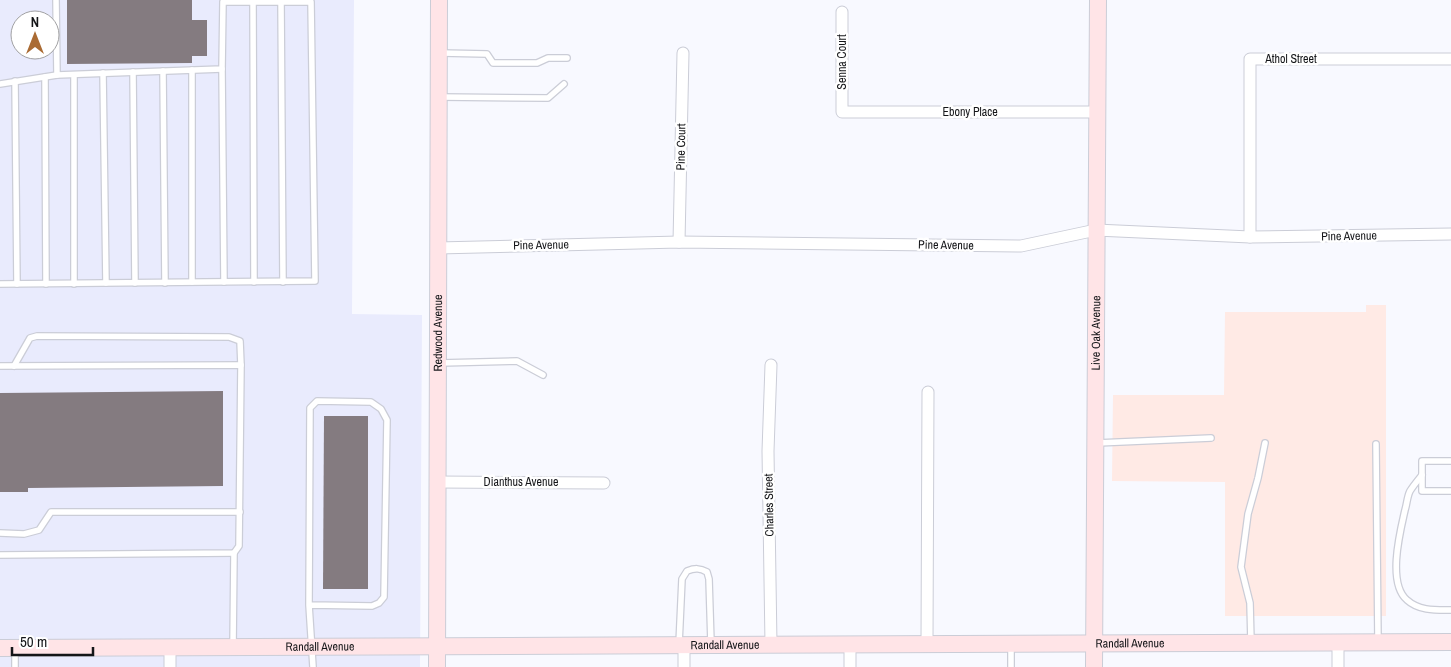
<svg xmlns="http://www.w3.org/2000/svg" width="1451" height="667" font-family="'Archivo Narrow',sans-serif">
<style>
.commercial{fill:#ffeae5}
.built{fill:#e9ebfd;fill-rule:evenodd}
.building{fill:#847b80}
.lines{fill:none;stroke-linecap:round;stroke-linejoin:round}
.lane-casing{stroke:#cbcdd7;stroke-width:8}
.street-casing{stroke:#cbcdd7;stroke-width:13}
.secondary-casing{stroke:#cbcdd7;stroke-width:18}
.lane{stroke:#fff;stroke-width:5.5}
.street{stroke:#fff;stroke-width:11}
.secondary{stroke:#ffe4e7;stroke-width:16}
.labels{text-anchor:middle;stroke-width:5;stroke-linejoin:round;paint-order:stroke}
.street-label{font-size:12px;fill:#141518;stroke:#fff}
</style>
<rect width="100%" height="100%" fill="#f8f9ff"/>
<polygon class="commercial" points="1366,305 1386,305 1386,616 1225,616 1225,482 1112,481 1113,395 1224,395 1225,312 1366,312"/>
<path class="built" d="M0,0h354l-2,314 70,1 -2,352h-420zM20,20h30v30h-30z"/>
<g class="building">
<polygon points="67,0 192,0 192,20 207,20 207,56 192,56 192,63 67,64"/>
<polygon points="223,391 223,486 28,488 28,492 0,492 0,393"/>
<polygon points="324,416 368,416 368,589 323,589"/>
</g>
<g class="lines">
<defs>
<g id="lane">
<polyline points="56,0 57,75"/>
<polyline points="253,2 254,282"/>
<polyline points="281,2 283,282"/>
<polyline points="441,53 487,54 493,63 537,63 548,58 567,58"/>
<polyline points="222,69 224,282"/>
<polyline points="192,70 192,282"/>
<polyline points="163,71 165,283"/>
<polyline points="133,72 135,283"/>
<polyline points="103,73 106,283"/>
<polyline points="74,75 74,284"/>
<polyline points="45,77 46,284"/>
<polyline points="15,81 17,284"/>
<polyline points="0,84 57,75 222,69 223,2 311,2 315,281 0,284"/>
<polyline points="441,97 548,98 564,84"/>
<polyline points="440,363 517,361 543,375"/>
<polyline points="0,366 241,365 239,546 234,553 0,555"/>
<polyline points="14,366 30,338 37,336 229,337 240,341 241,365"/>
<polyline points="1097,443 1211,438"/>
<polyline points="1376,444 1378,641"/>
<polyline points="1451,461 1422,461 1422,491 1451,491"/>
<path d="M1422,475c-4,5 -9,11 -12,16 -3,6 -3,13 -5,19 -5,22 -18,73 2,90 12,11 29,10 44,10"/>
<polyline points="0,533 24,534 39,530 51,512 240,512"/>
<polyline points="309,605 372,606 379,603 384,597 387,420 381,409 371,402 317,401 310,408 309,605 313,667"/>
<polyline points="1251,642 1250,603 1241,567 1248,514 1258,478 1265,443"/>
<path d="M679,644l3,-65 5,-8c8,-3 13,-3 20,1l2,7 2,64"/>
<polyline points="233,646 234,553"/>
<polyline points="1011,646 1011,667"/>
<polyline points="15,650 15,667"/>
</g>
<g id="street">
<polyline points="842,12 842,112 1097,112"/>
<polyline points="1250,237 1250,59 1451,59"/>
<polyline points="679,242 683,53"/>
<polyline points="438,248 679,242 1021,246 1096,230 1250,237 1451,234"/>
<polyline points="771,365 768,451 771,644"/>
<polyline points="438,482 604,483"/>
<polyline points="927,643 928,392"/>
<polyline points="684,644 684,667"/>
<polyline points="1338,644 1338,667"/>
<polyline points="170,647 170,667"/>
<polyline points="850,667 850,644"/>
</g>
<g id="secondary">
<path id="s1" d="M0,648l1451,-6"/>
<path id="s2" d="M437,667l2,-667"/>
<path id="s3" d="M1094,667l4,-667"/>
</g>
</defs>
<use href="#lane" class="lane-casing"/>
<use href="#street" class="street-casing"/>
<use href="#secondary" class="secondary-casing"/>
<use href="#lane" class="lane"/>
<use href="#street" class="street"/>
<use href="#secondary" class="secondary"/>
</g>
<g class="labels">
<g class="street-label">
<text x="1291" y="63">Athol Street</text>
<text transform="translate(842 62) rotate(-90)" y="4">Senna Court</text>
<text x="970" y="116">Ebony Place</text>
<text transform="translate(681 147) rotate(-89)" y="4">Pine Court</text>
<text transform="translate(1349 236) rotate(-1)" y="4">Pine Avenue</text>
<text transform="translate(541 245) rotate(-1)" y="4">Pine Avenue</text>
<text transform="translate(946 245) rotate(1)" y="4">Pine Avenue</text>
<text dy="4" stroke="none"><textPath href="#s3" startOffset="334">Live Oak Avenue</textPath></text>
<text dy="4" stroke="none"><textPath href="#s2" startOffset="334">Redwood Avenue</textPath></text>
<text x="521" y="486">Dianthus Avenue</text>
<text transform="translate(769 505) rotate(-91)" y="4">Charles Street</text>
<text dy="4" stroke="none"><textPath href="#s1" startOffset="725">Randall Avenue</textPath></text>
<text dy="4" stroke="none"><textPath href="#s1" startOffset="1130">Randall Avenue</textPath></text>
<text dy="4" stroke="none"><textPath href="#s1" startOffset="320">Randall Avenue</textPath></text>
</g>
</g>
<g transform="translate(35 35)"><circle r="24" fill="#ffffff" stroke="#a1a1a3"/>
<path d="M0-4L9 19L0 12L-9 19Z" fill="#aa6b33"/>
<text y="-8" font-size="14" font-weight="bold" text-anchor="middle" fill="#141518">N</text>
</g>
<path d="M12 647v8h81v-8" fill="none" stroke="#141518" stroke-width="2.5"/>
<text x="20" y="647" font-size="15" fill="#141518" stroke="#ffffff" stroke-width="4" paint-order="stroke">50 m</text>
</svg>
